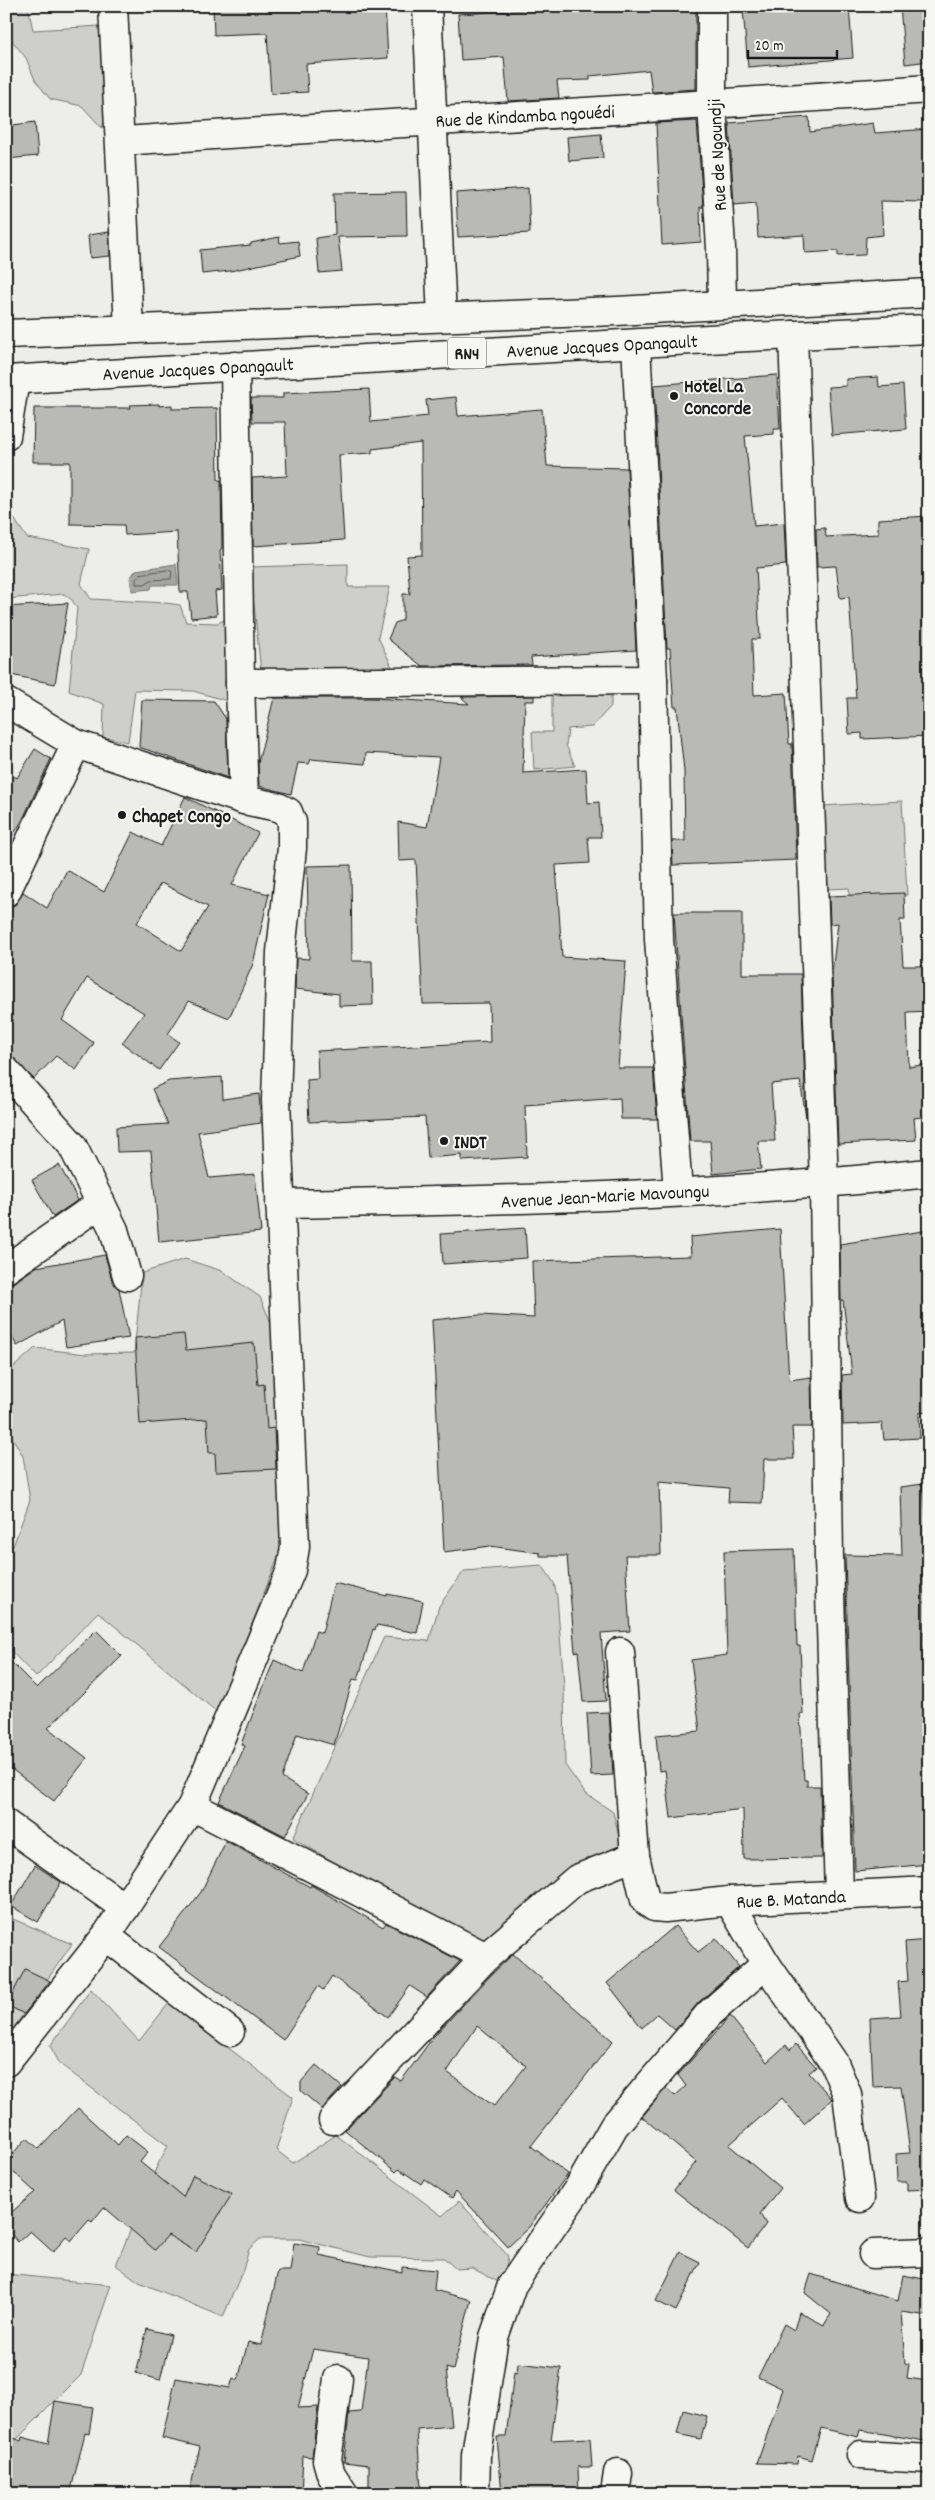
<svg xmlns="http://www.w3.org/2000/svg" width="935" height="2500" font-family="Dekko,sans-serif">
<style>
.green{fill:#cececb;stroke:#757574}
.water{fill:#a6a6a3;stroke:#6f6f6d}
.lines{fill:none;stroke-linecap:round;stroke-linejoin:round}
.shore{stroke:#535352;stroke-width:1}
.building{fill:#b9b9b6;stroke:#1c1c1c;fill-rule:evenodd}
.minor-casing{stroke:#1c1c1c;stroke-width:31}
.highway-casing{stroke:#1c1c1c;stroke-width:31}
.minor{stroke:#f6f6f2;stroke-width:28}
.highway{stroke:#f6f6f2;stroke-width:28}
.poi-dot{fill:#1c1c1c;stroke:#f6f6f2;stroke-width:2}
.labels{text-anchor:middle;stroke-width:4;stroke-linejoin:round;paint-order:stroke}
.shield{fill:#f6f6f2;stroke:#5d5d5c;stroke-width:1}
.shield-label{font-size:18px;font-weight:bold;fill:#1c1c1c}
.street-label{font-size:19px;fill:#1c1c1c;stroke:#f6f6f2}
.poi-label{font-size:19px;font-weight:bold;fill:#1c1c1c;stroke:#f6f6f2;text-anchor:start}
</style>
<rect width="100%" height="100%" fill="#edede9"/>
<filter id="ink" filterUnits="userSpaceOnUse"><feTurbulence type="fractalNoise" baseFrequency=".02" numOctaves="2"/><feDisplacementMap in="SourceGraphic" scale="10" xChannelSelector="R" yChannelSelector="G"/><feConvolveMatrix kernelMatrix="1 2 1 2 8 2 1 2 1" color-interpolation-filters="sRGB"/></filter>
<g filter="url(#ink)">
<g class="green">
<polygon points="6,6 28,6 33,30 101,26 107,114 102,128 82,106 50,99 35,80 26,58 6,33"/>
<polygon points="9,511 27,538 89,549 81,584 91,599 166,603 180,605 186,622 218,623 233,615 231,702 193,691 135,690 128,742 103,737 104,704 69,691 77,608 72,600 64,594 6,599 6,531"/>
<polygon points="348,564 348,587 390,587 378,637 394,671 261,672 250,567"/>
<polygon points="611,685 611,706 592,727 568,729 566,745 575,766 534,770 532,732 552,732 552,688"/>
<polygon points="902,801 907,895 850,898 849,888 828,889 823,806"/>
<polygon points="185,1259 222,1271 260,1297 271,1323 281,1549 218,1713 98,1612 36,1677 6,1646 6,1550 13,1546 30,1500 23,1456 6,1427 6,1374 35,1348 86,1354 134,1353 142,1273"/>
<polygon points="542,1565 554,1583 557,1597 564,1685 565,1765 585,1793 613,1812 622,1848 478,1947 293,1838 384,1637 429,1641 439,1606 464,1571"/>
<polygon points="6,1916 72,1944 6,2039"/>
<polygon points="91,1989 139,2041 169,2003 293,2097 276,2150 293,2163 336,2135 442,2216 459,2201 508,2256 504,2285 472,2268 456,2269 444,2258 370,2257 299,2239 260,2239 249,2249 243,2270 223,2317 139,2282 116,2265 157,2166 168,2146 60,2064 50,2046"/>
<polygon points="6,2274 111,2285 81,2375 6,2450"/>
</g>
<polygon class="water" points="176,564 178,585 152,585 151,589 132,591 130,578 136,570"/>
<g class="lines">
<polygon class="shore" points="169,570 172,572 171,579 151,580 145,584 136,584 136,579 140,574"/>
</g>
<g class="building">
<polygon points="213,6 303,6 303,10 385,6 388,58 306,64 308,92 271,94 267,33 214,35"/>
<polygon points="593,6 696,6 696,89 652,92 649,70 590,76 590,80 557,81 559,98 508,101 504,57 461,60 458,14"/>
<polygon points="791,6 849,6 853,58 748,67 743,10"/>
<polygon points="900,6 929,6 929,61 905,64"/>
<polygon points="809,117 810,132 873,123 875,133 929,129 929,194 923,195 923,202 881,201 883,235 866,237 865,255 838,256 838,251 805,253 804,235 758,238 756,203 734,205 729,123"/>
<polygon points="697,121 703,207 700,207 701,242 662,245 656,123"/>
<polygon points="35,122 38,156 6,159 6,126"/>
<polygon points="601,134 603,158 569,161 567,137"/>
<polygon points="528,188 530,233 458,237 456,193"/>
<polygon points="406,192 407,236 338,237 342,271 319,273 316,238 335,235 334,193"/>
<polygon points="109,232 110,256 90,258 88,235"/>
<polygon points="279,237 280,243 298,241 300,256 230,271 202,274 200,250 251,245 251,243"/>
<polygon points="777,375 780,429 774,429 774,434 745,436 754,526 784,523 786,565 756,568 760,639 752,639 752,648 754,695 786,693 789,744 792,744 796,860 673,865 672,841 685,841 684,771 677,707 674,707 670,648 667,648 654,385"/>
<polygon points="878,377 879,387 903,385 906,429 832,435 828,387 846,386 846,379"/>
<polygon points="369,389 371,422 428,416 426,400 456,397 458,416 542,409 547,466 627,468 636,650 531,657 532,665 422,666 388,639 395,623 403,620 403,594 410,594 407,556 422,555 421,443 372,449 372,453 339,455 344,540 253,546 252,478 287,476 285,422 252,422 251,398 283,398 283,393"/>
<polygon points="159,404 159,406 172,405 172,409 217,408 218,480 221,480 222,547 220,551 222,590 215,591 217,615 191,618 188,592 180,592 177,532 125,535 124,525 70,524 70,462 33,462 34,408 131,408 130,405"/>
<polygon points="929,516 929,736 862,739 862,733 849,734 847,698 856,698 849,597 840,598 836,566 817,567 816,529 825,528 826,537 878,534 878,519"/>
<polygon points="68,603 55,684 6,674 6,607"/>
<polygon points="534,696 534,701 525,701 523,773 586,769 588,803 599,802 601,837 588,837 590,863 556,865 562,957 626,961 618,1068 653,1068 657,1119 621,1119 620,1098 525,1105 527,1157 462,1161 462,1155 428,1158 425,1117 309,1122 307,1080 318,1079 317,1051 490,1042 489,1003 423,1004 416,860 399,861 398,822 427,827 439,757 366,753 365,764 311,759 309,764 298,763 291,794 259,786 258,763 274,698 372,698 469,704 461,697"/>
<polygon points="142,700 214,701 226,719 228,778 139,747"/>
<polygon points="35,749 51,759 22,821 6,846 6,771 17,778"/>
<path d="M185,797l73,36 -26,52 37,9 -16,70 -24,54 -40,-17 -21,33 11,8 -20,28 -37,-27 22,-30 -57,-35 -25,42 32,23 -18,27 -20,-14 -22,23 -28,-27v-145l9,-2 8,-13 24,16 20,-38 37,22 29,-60 28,14zM161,883l47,24 -27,44 -44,-28z"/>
<polygon points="351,865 352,961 372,961 373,1005 339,1006 339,994 295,989 296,958 309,959 307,866"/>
<polygon points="904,893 905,920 900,920 903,966 928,966 929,1011 907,1012 909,1067 929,1064 929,1116 914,1118 916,1140 838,1144 832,973 838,923 830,924 829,896"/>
<polygon points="674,913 742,913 742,974 801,974 806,1117 800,1081 771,1084 775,1141 758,1141 761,1169 713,1174 710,1141 690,1141"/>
<polygon points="222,1077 223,1099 259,1094 261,1123 198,1132 209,1178 255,1174 261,1232 159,1242 151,1151 117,1152 116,1127 168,1124 152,1089 169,1081"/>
<polygon points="59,1165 78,1200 53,1217 32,1180"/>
<polygon points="525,1228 527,1258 443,1264 441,1234"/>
<polygon points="780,1229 789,1380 811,1377 812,1427 792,1427 794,1459 764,1459 762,1503 728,1502 729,1488 659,1482 661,1555 625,1555 630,1631 601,1633 606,1701 583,1702 578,1651 575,1652 567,1556 540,1556 540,1553 490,1546 444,1552 432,1320 480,1315 534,1318 532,1261 691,1256 690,1237"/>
<polygon points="929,1230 929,1412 919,1413 920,1438 884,1440 882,1423 843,1425 842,1375 852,1374 843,1300 841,1300 840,1244"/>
<polygon points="105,1255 112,1280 119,1289 129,1338 66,1347 62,1321 17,1346 6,1326 6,1284 15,1282 36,1267"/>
<polygon points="184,1334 186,1350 254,1343 258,1385 264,1384 267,1429 274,1428 276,1469 216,1472 215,1453 209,1453 207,1419 140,1424 135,1338"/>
<polygon points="923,1484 926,1516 929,1516 929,1547 924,1547 923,1720 929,1720 929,1864 855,1871 845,1555 902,1556 900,1487"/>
<polygon points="794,1549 797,1646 800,1646 803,1714 800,1714 804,1780 807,1780 807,1786 820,1786 822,1858 744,1859 743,1809 671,1818 665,1770 659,1771 656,1735 700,1731 691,1660 727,1655 724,1551"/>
<polygon points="334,1583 387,1596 387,1594 423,1601 417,1633 377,1625 375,1630 373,1629 358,1680 353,1679 334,1745 297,1734 282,1778 308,1794 285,1836 219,1802 245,1746 241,1744 274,1660 303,1673 316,1631 322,1633"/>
<polygon points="96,1630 122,1656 48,1728 87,1758 54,1801 6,1765 6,1657 37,1688"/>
<polygon points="609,1712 613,1775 591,1776 587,1713"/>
<polygon points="226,1841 310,1887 311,1885 383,1927 386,1923 460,1961 427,1997 410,1986 388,2017 332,1976 323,1990 318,1986 283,2040 159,1947 201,1892"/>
<polygon points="35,1865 61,1882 38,1922 11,1906"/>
<polygon points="675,1926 698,1952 716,1938 739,1967 699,2002 675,2030 657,2014 642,2028 607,1983"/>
<polygon points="929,1940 929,2189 907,2190 907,2182 897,2182 896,2154 910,2153 901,2086 873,2087 870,2018 901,2016 898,1982 908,1981 905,1942"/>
<path d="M513,1954l100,87 -82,105 37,28 -39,53 -21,20 -52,-56 -4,7 -28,-19 -3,5 -22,-15 -3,3 -51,-42 50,-53 6,4 33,-45 58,-62zM477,2026l49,40 -32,40 -47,-34z"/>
<polygon points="25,1969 50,1981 24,2014 7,2005"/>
<polygon points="730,2016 767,2062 786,2045 790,2050 796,2044 816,2067 809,2073 832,2099 804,2124 782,2098 729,2145 780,2188 760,2214 766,2224 748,2248 674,2190 696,2162 642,2117 666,2088 675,2096 686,2086 678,2075"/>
<polygon points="316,2065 342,2087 322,2109 301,2091 301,2082"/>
<polygon points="78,2108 118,2145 126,2135 148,2152 140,2162 183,2197 193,2175 232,2194 196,2252 168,2235 155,2250 104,2207 92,2222 89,2220 71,2241 66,2237 53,2252 30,2231 18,2242 6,2228 6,2217 35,2192 6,2165 6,2161 27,2138 39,2149"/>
<polygon points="294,2243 320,2247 319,2255 402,2272 402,2267 436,2270 434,2290 471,2300 453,2370 446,2368 452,2426 417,2429 421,2490 369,2488 369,2465 344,2462 349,2413 361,2412 368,2357 313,2349 298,2408 318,2407 312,2457 303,2456 301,2494 276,2494 276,2489 189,2494 200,2447 162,2438 176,2378 230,2388 233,2378 238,2380 248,2342 261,2345 278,2271 290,2271"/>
<polygon points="680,2252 700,2262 676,2311 656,2301"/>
<polygon points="811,2274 898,2301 903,2275 929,2280 929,2316 901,2312 905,2363 909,2364 907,2378 929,2381 929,2420 925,2441 860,2430 858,2437 821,2428 812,2460 798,2456 797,2464 757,2463 783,2389 758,2377 784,2324 794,2330 799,2312 824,2325 831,2314 805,2293"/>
<polygon points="147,2329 171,2335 160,2380 136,2373"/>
<polygon points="518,2363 561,2368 551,2440 590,2438 592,2467 578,2467 579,2494 502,2494 497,2437 506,2437 514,2372 517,2373"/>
<polygon points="55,2401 93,2407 89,2434 85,2433 70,2494 6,2494 6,2435 21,2441 22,2437 48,2444"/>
<polygon points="683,2410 707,2416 701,2439 677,2434"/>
</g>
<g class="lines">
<defs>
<g id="minor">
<polyline points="113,6 129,329"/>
<polyline points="427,6 442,317"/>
<polyline points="712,6 712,105 721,248 722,304"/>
<path d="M121,141c269,-18 539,-32 808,-52"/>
<polyline points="793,335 824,1184 829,1559 839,1895"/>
<polyline points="636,344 653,680 659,939 678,1191"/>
<polyline points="235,366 240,683 244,800"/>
<polyline points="6,436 15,380"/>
<polyline points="240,683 653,680"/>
<polyline points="6,702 76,744 244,800 278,807 288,812 292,822 292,848 281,952 276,1100 295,1547 291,1570 192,1806 106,1936 6,2062"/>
<polyline points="6,892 76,744"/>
<polyline points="6,1071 72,1145 114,1230 127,1276"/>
<path d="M280,1204c216,-3 433,-8 649,-31"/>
<polyline points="6,1269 101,1203"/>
<polyline points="620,1652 635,1856 645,1900 654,1907 665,1908 729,1901 929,1891"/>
<polyline points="192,1806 486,1957"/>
<polyline points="6,1824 125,1908"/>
<polyline points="729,1901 766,1964 834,2063 847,2094 860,2198"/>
<polyline points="106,1936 230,2032"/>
<polyline points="333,2120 486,1957 577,1879 635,1856"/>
<polyline points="873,2254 929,2252"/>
<polyline points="338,2379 327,2460 331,2474 344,2494"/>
<polyline points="861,2455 929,2459"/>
<polyline points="475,2494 476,2455 494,2337 512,2285 578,2189 614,2126 709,2014 766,1964"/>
<polyline points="615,2494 618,2473"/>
</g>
<g id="highway">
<polyline points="6,334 617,311 929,293"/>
<polyline points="6,380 726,338 929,329"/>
</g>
</defs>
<use href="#minor" class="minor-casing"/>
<use href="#highway" class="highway-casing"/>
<use href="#minor" class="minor"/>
<use href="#highway" class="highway"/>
</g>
</g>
<g class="poi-dot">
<circle cx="674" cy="396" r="5"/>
<circle cx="122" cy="815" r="5"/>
<circle cx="444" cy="1141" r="5"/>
</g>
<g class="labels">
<rect class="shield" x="448" y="337.5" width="38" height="31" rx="4"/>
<g class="shield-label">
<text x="467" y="359">RN4</text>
</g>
<g class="street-label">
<text transform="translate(525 115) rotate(-3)" y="7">Rue de Kindamba ngouédi</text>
<text transform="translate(716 155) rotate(-93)" y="7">Rue de Ngoundji</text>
<text transform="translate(602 345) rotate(-3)" y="7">Avenue Jacques Opangault</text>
<text transform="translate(198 368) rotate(-3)" y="7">Avenue Jacques Opangault</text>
<text transform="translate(605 1195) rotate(-3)" y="7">Avenue Jean-Marie Mavoungu</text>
<text transform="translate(791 1898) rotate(-3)" y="7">Rue B. Matanda</text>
</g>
<g class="poi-label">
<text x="684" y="392">Hotel La<tspan x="684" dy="22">Concorde</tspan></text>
<text x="132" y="822">Chapet Congo</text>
<text x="454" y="1148">INDT</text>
</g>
</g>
<rect width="935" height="2500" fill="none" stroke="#f6f6f2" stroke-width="25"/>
<rect x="12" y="12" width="910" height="2475" fill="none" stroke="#1c1c1c" stroke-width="2" filter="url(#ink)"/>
<path d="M748 50v8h89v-8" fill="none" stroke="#1c1c1c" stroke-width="2.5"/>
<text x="755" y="50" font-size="15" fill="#1c1c1c" stroke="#f6f6f2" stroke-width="4" paint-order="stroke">20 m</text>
</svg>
